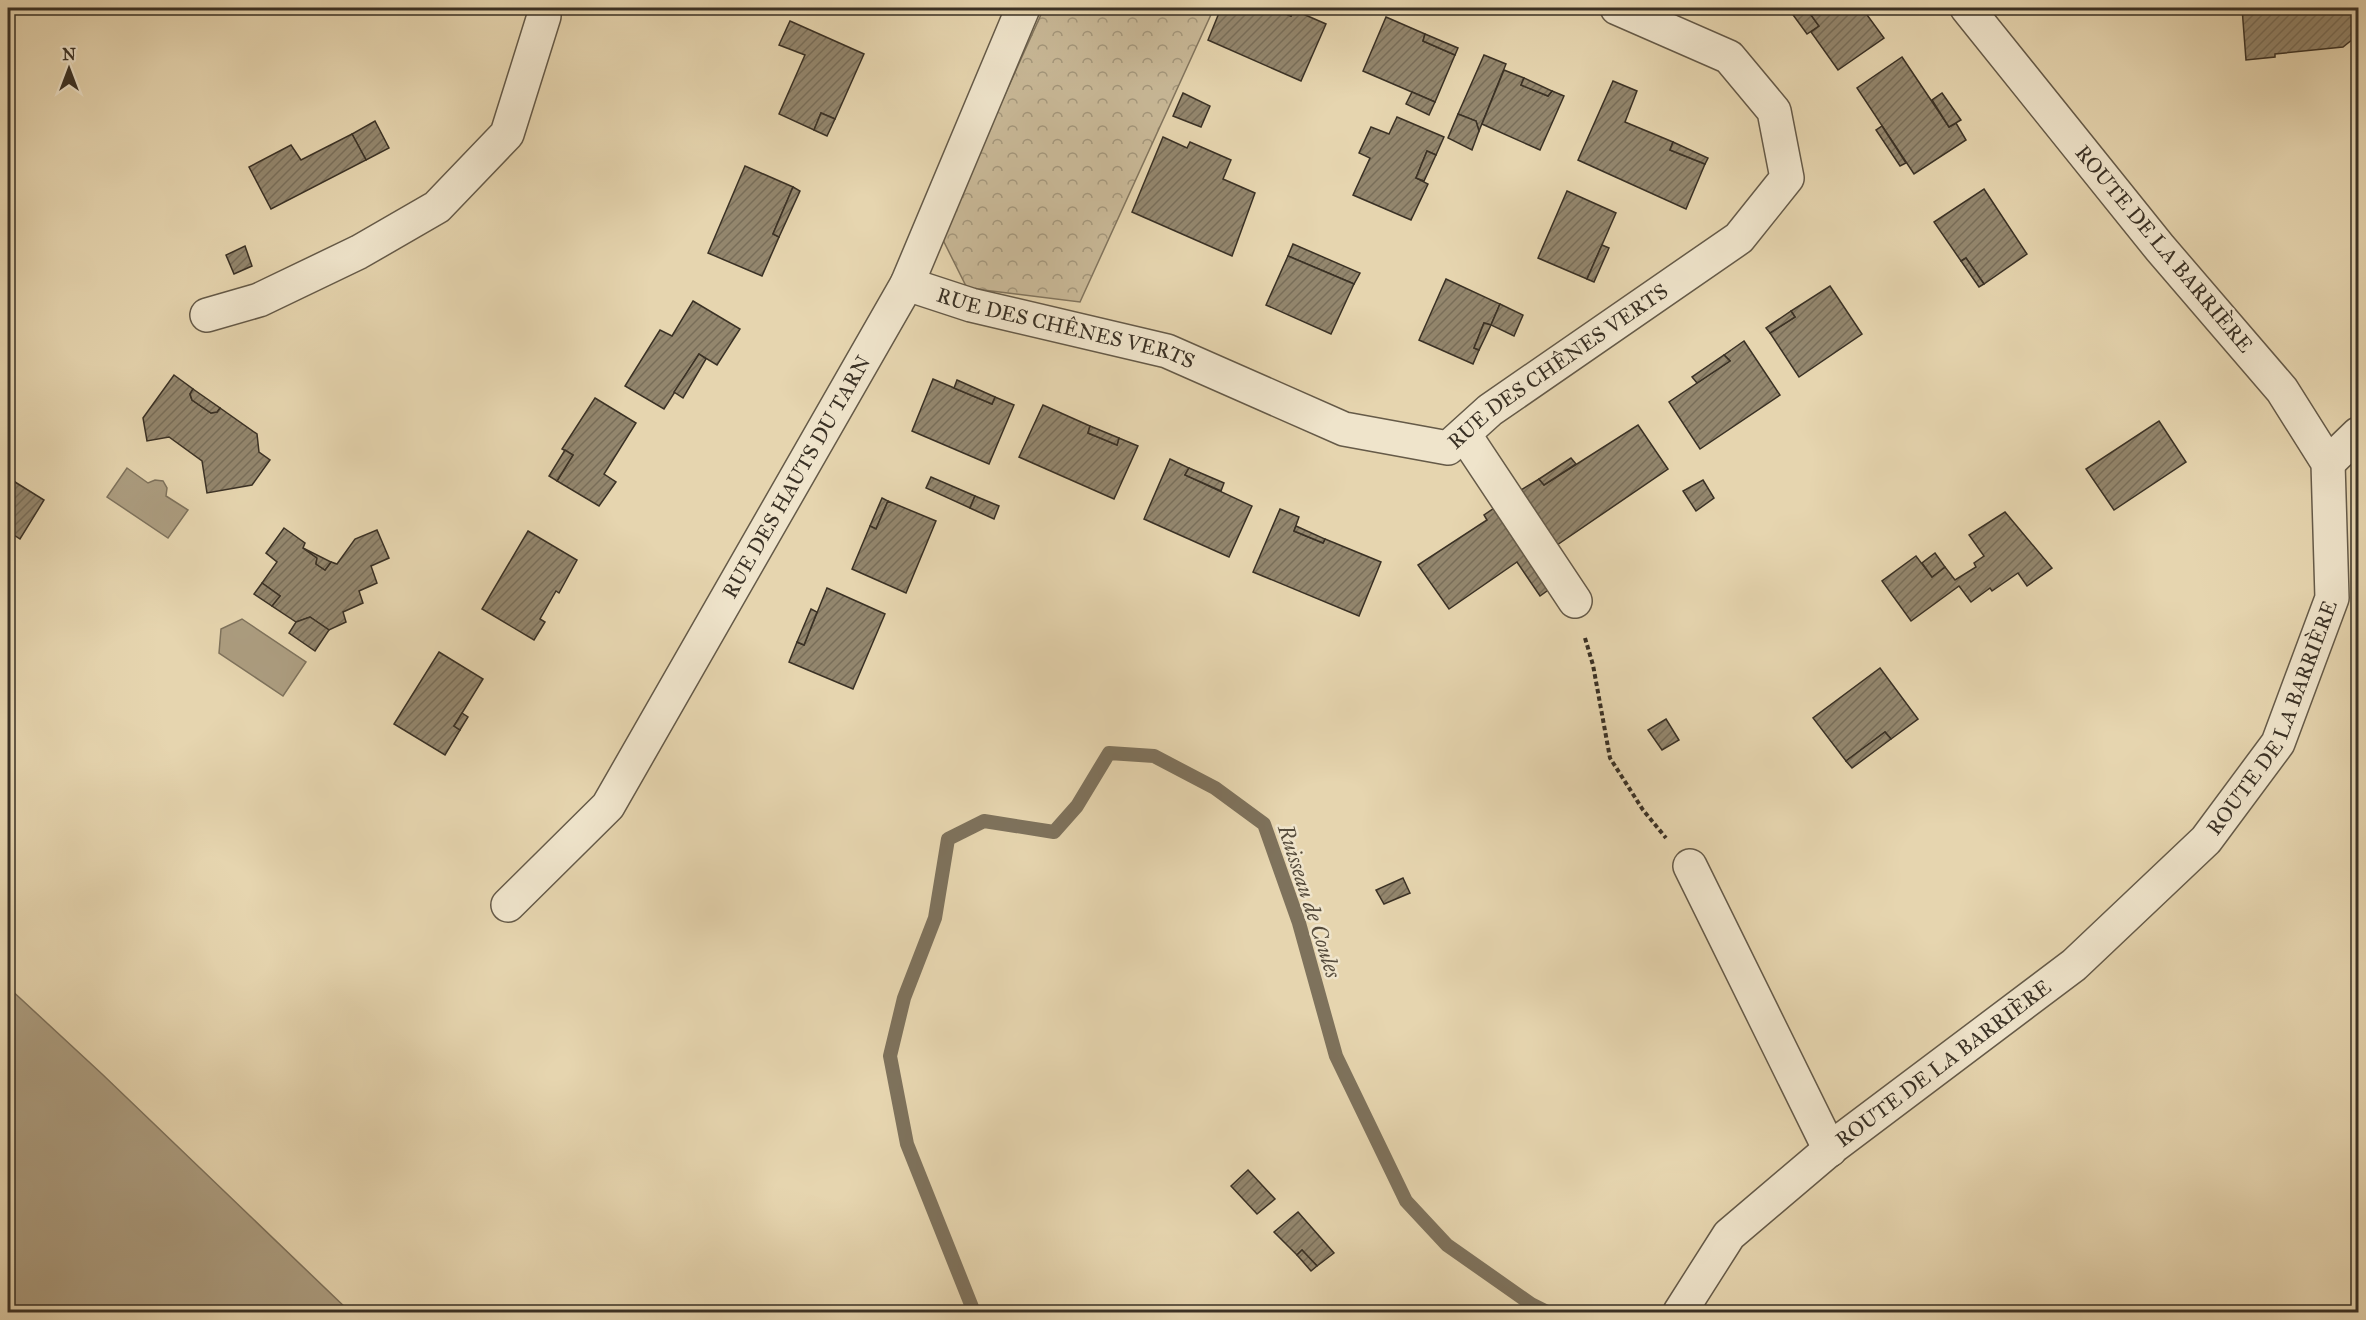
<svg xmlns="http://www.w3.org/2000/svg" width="2366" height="1320" font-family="'IM FELL Great Primer',serif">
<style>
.park{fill:url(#park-crowns);stroke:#82755e;stroke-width:1.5}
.water{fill:#ac9d80;stroke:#7e725c;stroke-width:1.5}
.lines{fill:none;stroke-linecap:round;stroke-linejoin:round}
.stream{stroke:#7e725c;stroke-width:14}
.building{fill:url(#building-hatch);stroke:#3a3125;stroke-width:1.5}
.minor-casing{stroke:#655a48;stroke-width:36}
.path{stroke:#3a3125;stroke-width:4;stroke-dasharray:4.5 3;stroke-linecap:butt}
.minor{stroke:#efe4cb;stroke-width:33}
.labels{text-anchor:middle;stroke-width:5;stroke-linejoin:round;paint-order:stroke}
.street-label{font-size:21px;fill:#3a3125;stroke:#efe4cb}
.water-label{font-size:22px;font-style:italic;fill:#564c3c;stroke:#efe4cb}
</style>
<defs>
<pattern id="park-crowns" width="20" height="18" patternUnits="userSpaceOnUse" patternTransform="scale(1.5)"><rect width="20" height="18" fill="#c9b998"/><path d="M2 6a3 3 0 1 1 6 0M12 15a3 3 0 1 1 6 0" fill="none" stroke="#a4977c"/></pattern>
<pattern id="building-hatch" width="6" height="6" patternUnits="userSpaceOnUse" patternTransform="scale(1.5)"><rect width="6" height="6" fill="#93866d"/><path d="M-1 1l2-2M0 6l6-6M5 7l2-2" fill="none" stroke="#796e59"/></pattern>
</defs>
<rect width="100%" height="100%" fill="#e6d5af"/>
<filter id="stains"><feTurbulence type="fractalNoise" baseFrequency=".00333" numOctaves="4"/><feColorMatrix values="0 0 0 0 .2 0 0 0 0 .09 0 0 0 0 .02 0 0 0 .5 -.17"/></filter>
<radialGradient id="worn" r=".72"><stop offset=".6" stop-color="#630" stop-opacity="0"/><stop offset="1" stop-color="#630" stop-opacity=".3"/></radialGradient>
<polygon class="park" points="1044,8 1214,8 1080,302 967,288 941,236"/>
<g class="water">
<polygon points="127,468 148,483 155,480 163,481 167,488 166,496 188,510 168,538 107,497"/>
<polygon points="242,619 306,662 283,696 219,653 221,629"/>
<polygon points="8,987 102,1074 350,1312 8,1312"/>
</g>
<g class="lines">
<polyline class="stream" points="974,1312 907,1144 890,1056 904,998 935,918 948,839 984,821 1054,832 1077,806 1109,753 1154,756 1215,788 1264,824 1299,923 1336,1056 1406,1201 1447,1245 1531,1304 1547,1312"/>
</g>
<g class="building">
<polygon points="1221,8 1272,8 1291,16 1294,10 1326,24 1301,81 1208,40"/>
<polygon points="1272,8 1289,8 1294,10 1291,16"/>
<polygon points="1788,8 1806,8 1819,26 1807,34"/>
<polygon points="1806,8 1862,8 1884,38 1838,70 1811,32 1819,26"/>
<polygon points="2242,8 2358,8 2358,35 2343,47 2275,54 2275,57 2246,60"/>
<polygon points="1386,17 1425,34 1423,41 1455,55 1435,102 1363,71"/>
<polygon points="790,21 864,54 835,119 821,113 814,130 779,114 805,55 779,45"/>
<polygon points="1425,34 1458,48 1455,55 1423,41"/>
<polygon points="1484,55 1506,64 1479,131 1476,121 1458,114"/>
<polygon points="1902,57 1949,127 1956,123 1966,140 1914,174 1857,88"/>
<polygon points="1504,70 1524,78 1521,85 1548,96 1552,91 1564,96 1540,150 1482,124"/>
<polygon points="1524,78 1552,91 1548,96 1521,85"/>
<polygon points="1613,81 1637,91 1625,122 1673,142 1670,150 1705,164 1686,209 1578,160"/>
<polygon points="1412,92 1435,102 1429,115 1406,104"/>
<polygon points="1183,93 1210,106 1201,127 1173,116"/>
<polygon points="1942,93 1961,120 1949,127 1932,100"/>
<polygon points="821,113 835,119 827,136 814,130"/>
<polygon points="1458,114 1476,121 1479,131 1472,150 1448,138"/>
<polygon points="1397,117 1444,137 1436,155 1427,151 1416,178 1428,184 1411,220 1353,195 1370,158 1359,153 1371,127 1389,134"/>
<polygon points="375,121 389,148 366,160 352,134"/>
<polygon points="1882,126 1906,163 1900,166 1876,130"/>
<polygon points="352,134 366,160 271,209 249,167 291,145 301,160"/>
<polygon points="1163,137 1187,148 1190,142 1231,160 1223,179 1255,193 1232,256 1132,212"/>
<polygon points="1673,142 1708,158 1705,164 1670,150"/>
<polygon points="1427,151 1436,155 1424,181 1416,178"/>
<polygon points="745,166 793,187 773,234 779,237 762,276 708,253"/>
<polygon points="793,187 800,191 779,237 773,234"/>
<polygon points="1984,189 2027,254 1984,284 1966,258 1961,261 1934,222"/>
<polygon points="1567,191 1616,213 1587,279 1538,258"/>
<polygon points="1293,244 1360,273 1354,284 1288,256"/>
<polygon points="1602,245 1609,248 1594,282 1587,279"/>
<polygon points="245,246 252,266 234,274 226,255"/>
<polygon points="1288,256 1354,284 1331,334 1266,305"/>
<polygon points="1966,258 1984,284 1979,287 1961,261"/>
<polygon points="1446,279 1500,304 1491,325 1484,323 1474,348 1479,350 1473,364 1419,340"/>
<polygon points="1830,286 1862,334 1799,377 1770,333 1795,317 1791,311"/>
<polygon points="693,301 740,329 717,365 699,354 664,409 625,386 660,330 672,336"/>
<polygon points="1500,304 1523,315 1514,336 1491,325"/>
<polygon points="1791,311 1795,317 1770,333 1766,328"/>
<polygon points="1484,323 1491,325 1479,350 1474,348"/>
<polygon points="1744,341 1780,395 1700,449 1669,402 1730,361 1724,355"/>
<polygon points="699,354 706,359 683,398 674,392"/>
<polygon points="1724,355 1730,361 1697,383 1692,377"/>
<polygon points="174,375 193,389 190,394 192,400 211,413 217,412 220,408 257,434 259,452 270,460 252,485 207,493 202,461 169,437 147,441 143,418"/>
<polygon points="933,379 992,404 995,397 1014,405 989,464 912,431"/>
<polygon points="957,380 995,397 992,404 954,388"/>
<polygon points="193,389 220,408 217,412 211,413 192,400 190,394"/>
<polygon points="595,398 636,423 604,474 616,482 599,506 557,481 573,455 562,449"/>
<polygon points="1043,405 1090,426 1088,433 1117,445 1119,438 1138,446 1114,499 1019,457"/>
<polygon points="2159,421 2186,462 2114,510 2086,469"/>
<polygon points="1638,425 1668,469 1557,545 1521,490 1539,479 1544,485"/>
<polygon points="1090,426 1119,438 1117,445 1088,433"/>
<polygon points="565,450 573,455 557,481 549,476"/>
<polygon points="1571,458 1576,464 1544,485 1539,479"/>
<polygon points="1170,459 1189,468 1185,475 1252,506 1229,557 1144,519"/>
<polygon points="1189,468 1224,483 1221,491 1185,475"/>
<polygon points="9,477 15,482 8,494 8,480"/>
<polygon points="931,477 975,496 970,508 926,488"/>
<polygon points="1703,480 1714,498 1696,511 1683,491"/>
<polygon points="15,482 44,500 20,539 8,531 8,494"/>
<polygon points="975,496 999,506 994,519 970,508"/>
<polygon points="882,498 888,501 876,529 870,526"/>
<polygon points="888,501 936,521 906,593 852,569 870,526 876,529"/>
<polygon points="1503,502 1558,583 1540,596 1517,562 1449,609 1418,565 1487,520 1484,515"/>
<polygon points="1280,509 1299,517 1294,531 1323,543 1325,539 1381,562 1359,616 1253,572"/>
<polygon points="2005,512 2052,568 2027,586 2018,573 1992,591 1990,588 1971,602 1959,586 1911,621 1882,581 1916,556 1932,577 1945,567 1955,580 1976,567 1974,563 1984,556 1969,535"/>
<polygon points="1296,526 1325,539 1323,543 1294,531"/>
<polygon points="284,528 305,543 303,548 317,558 316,564 325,570 331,562 337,564 355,539 377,530 389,558 371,566 377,583 359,591 363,603 343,612 346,622 329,630 310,617 296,622 272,606 280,596 262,583 277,562 266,553"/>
<polygon points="528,531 577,560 559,593 556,591 540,619 545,622 534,640 482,609"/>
<polygon points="303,548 331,562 325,570 316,564 317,558"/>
<polygon points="1935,553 1945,567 1932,577 1922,563"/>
<polygon points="262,583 280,596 272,606 254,594"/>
<polygon points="827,588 885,614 853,689 789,662 797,642 804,645"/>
<polygon points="811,609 817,612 804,645 797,642"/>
<polygon points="310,617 329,630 315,651 289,633 296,622"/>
<polygon points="439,652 483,679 454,726 460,730 445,755 394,724"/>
<polygon points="1880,668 1918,719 1891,739 1885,732 1846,761 1813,718"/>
<polygon points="462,713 468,717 460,730 454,726"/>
<polygon points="1666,719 1679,740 1662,750 1648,730"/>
<polygon points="1885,732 1891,739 1852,768 1846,761"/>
<polygon points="1403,878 1410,893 1384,904 1376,890"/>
<polygon points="1248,1170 1275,1199 1257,1214 1231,1186"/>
<polygon points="1298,1212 1334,1253 1317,1266 1302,1250 1297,1255 1274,1232"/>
<polygon points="1302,1250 1317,1266 1311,1271 1297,1255"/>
</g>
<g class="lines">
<defs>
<g id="minor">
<path id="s1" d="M907,284l64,21 196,46 177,78 104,19 42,-38 249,-172 48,-60 -13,-67 -45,-54 -112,-49"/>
<polyline points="207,315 259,300 359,252 437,207 507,134 544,16 543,8"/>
<polyline points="1464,434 1575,601"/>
<polyline points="2328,463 2358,434"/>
<polyline points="1690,866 1830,1150"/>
<path id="s2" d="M508,905l100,-99 299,-522 116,-276"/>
<path id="s3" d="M1680,1312l49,-77 106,-90 239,-180 132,-125 72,-97 54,-145 -4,-135 -46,-73 -122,-142 -193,-240"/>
</g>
</defs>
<use href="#minor" class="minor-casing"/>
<polyline class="path" points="1585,638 1593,665 1610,758 1643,810 1666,838"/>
<use href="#minor" class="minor"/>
</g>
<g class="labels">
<g class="street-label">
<text transform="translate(2164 249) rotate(50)" y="7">ROUTE DE LA BARRIÈRE</text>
<text dy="7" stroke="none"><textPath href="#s1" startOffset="165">RUE DES CHÊNES VERTS</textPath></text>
<text dy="7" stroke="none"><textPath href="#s1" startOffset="705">RUE DES CHÊNES VERTS</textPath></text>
<text dy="7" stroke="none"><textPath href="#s2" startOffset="520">RUE DES HAUTS DU TARN</textPath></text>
<text dy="7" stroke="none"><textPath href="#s3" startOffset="852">ROUTE DE LA BARRIÈRE</textPath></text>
<text dy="7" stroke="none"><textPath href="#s3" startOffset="366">ROUTE DE LA BARRIÈRE</textPath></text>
</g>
<g class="water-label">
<text transform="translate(1310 901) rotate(72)" y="8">Ruisseau de Coules</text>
</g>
</g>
<rect width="2366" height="1320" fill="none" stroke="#e6d5af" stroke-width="30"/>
<rect x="9" y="9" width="2348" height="1302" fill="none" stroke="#3a3125" stroke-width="3"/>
<rect x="15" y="15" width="2336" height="1290" fill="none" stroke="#3a3125" stroke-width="1.5"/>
<g transform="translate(69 69)" stroke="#efe4cb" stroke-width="4.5" paint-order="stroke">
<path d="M0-4.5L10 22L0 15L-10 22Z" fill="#3a3125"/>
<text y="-9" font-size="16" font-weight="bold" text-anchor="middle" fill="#3a3125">N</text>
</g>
<rect width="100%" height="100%" filter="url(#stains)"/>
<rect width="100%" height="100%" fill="url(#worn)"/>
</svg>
